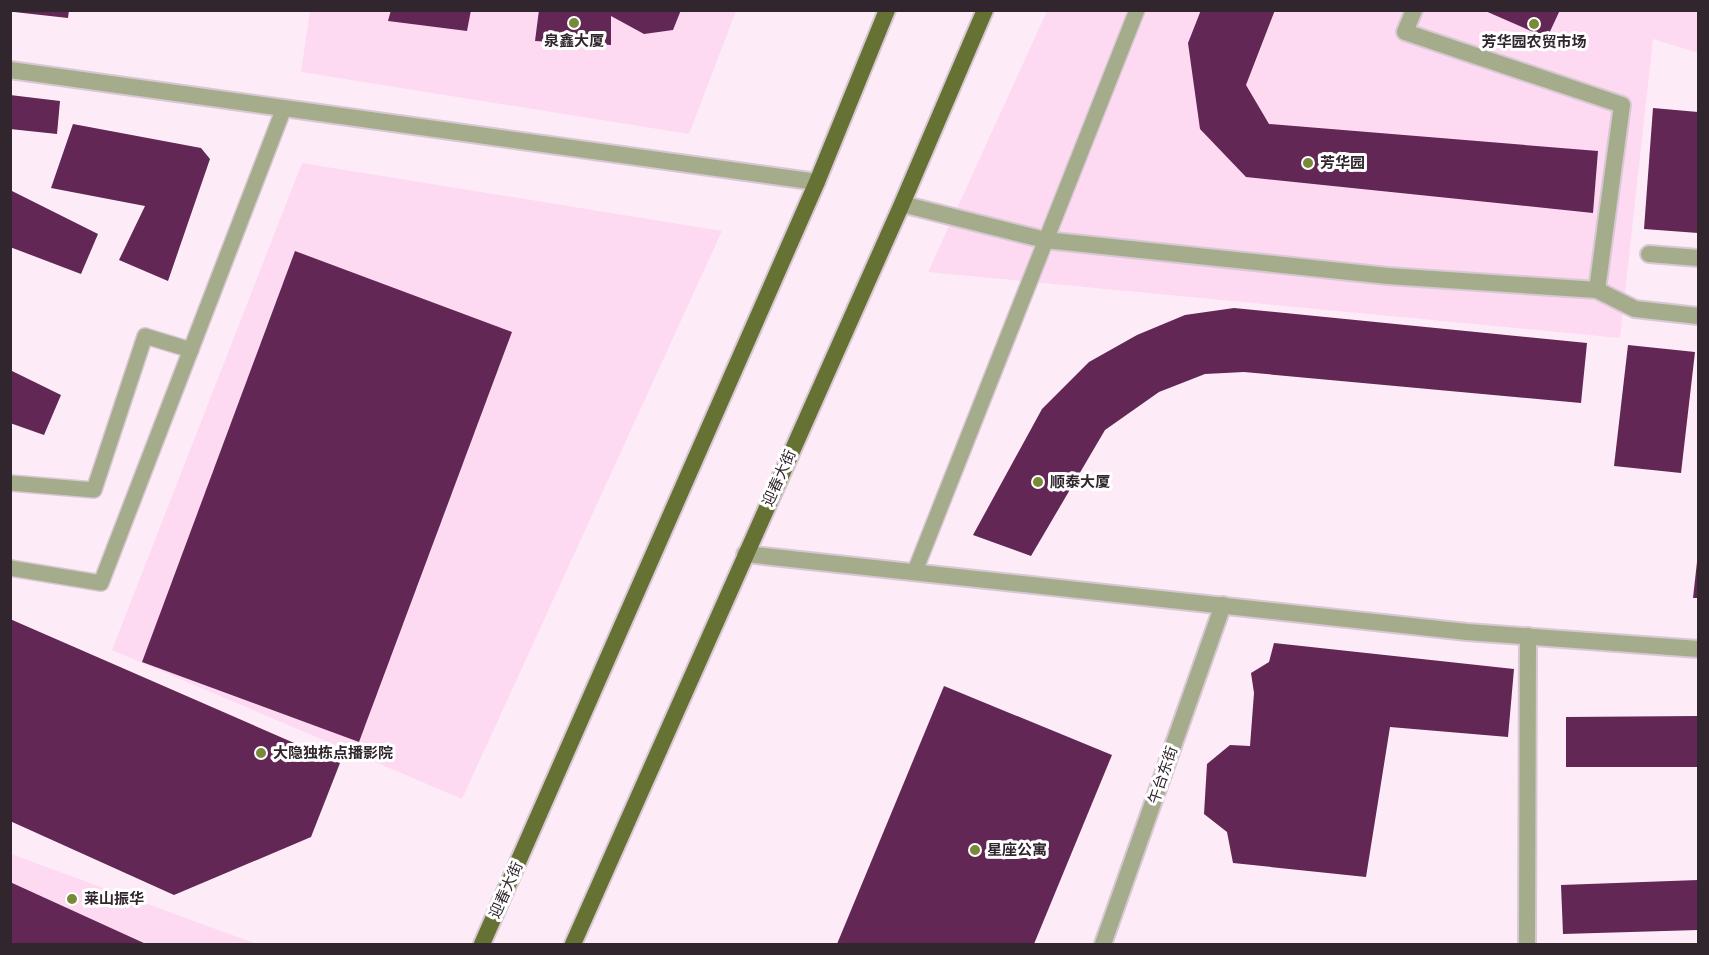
<svg xmlns="http://www.w3.org/2000/svg" width="1709" height="955" font-family="Quicksand,'Noto Sans SC',sans-serif">
<style>
.built{fill:#fddaf2}
.building{fill:#622754}
.lines{fill:none;stroke-linecap:round;stroke-linejoin:round}
.service-casing{stroke:#d8c8d3;stroke-width:18}
.minor-casing{stroke:#d8c8d3;stroke-width:20}
.primary-casing{stroke:#d8c8d3;stroke-width:20}
.service{stroke:#a4ac8c;stroke-width:15}
.minor{stroke:#a4ac8c;stroke-width:16}
.primary{stroke:#657233;stroke-width:16}
.poi-dot{fill:#788938;stroke:#fff;stroke-width:2}
.labels{text-anchor:middle;stroke-width:6;stroke-linejoin:round;paint-order:stroke}
.poi-label{font-size:15px;font-weight:bold;fill:#31262d;stroke:#fff;text-anchor:start}
.street-label{font-size:15px;fill:#31262d;stroke:#fff}
</style>
<rect width="100%" height="100%" fill="#fdecf7"/>
<g class="built">
<polygon points="310,11 736,11 689,134 301,72"/>
<polygon points="1047,11 1698,11 1698,53 1653,39 1620,338 928,272"/>
<polygon points="302,163 722,231 462,799 112,650"/>
<polygon points="11,854 257,944 11,944"/>
</g>
<g class="building">
<polygon points="14,10 69,10 68,18 14,12"/>
<polygon points="391,10 471,10 467,31 388,21"/>
<polygon points="539,10 681,10 673,30 644,34 611,16 611,45 535,41"/>
<polygon points="1201,10 1275,10 1246,85 1269,124 1598,151 1593,213 1246,177 1200,129 1188,43"/>
<polygon points="1483,10 1560,10 1547,38"/>
<polygon points="10,95 60,101 57,134 10,129"/>
<polygon points="1653,108 1698,112 1698,233 1644,229"/>
<polygon points="73,124 201,148 210,159 168,281 119,260 145,206 51,188"/>
<polygon points="10,190 98,234 81,274 10,247"/>
<polygon points="295,251 512,332 359,742 142,662"/>
<polygon points="1234,308 1587,343 1581,403 1244,372 1205,374 1159,392 1105,430 1031,556 973,535 1042,409 1089,362 1137,335 1185,315"/>
<polygon points="1628,345 1695,352 1681,473 1614,466"/>
<polygon points="10,370 61,395 44,435 10,423"/>
<polygon points="1697,562 1698,562 1698,598 1693,598"/>
<polygon points="10,619 340,763 311,837 174,895 10,821"/>
<polygon points="1274,643 1514,669 1508,737 1390,727 1366,877 1233,863 1227,832 1204,814 1207,764 1230,745 1250,746 1254,693 1251,673 1269,662"/>
<polygon points="944,686 1112,755 1034,944 837,944"/>
<polygon points="1698,716 1698,767 1566,767 1566,717"/>
<polygon points="1698,880 1698,930 1563,934 1561,885"/>
<polygon points="10,882 146,944 10,944"/>
</g>
<g class="lines">
<defs>
<g id="service">
<polyline points="10,483 94,490 145,336 191,350"/>
<polyline points="10,568 101,583 284,108"/>
<polyline points="915,571 1137,10"/>
</g>
<g id="minor">
<polyline points="1414,10 1405,32 1622,105 1597,290"/>
<polyline points="10,70 817,182"/>
<polyline points="902,204 1045,240 1388,276 1597,290 1635,309 1698,316"/>
<polyline points="1649,254 1698,258"/>
<polyline points="745,554 1467,632 1698,649"/>
<polyline points="1103,944 1223,605"/>
<polyline points="1527,944 1528,636"/>
</g>
<g id="primary">
<polyline points="482,944 817,182 887,10"/>
<polyline points="573,944 902,204 985,10"/>
</g>
</defs>
<use href="#service" class="service-casing"/>
<use href="#minor" class="minor-casing"/>
<use href="#primary" class="primary-casing"/>
<use href="#service" class="service"/>
<use href="#minor" class="minor"/>
<use href="#primary" class="primary"/>
</g>
<g class="poi-dot">
<circle cx="574" cy="23" r="6"/>
<circle cx="1534" cy="24" r="6"/>
<circle cx="1308" cy="163" r="6"/>
<circle cx="1038" cy="482" r="6"/>
<circle cx="261" cy="753" r="6"/>
<circle cx="975" cy="850" r="6"/>
<circle cx="72" cy="899" r="6"/>
</g>
<g class="labels">
<g class="poi-label">
<text x="574" y="46" text-anchor="middle">泉鑫大厦</text>
<text x="1534" y="47" text-anchor="middle">芳华园农贸市场</text>
<text x="1320" y="168">芳华园</text>
<text x="1050" y="487">顺泰大厦</text>
<text x="273" y="758">大隐独栋点播影院</text>
<text x="987" y="855">星座公寓</text>
<text x="84" y="904">莱山振华</text>
</g>
<g class="street-label">
<text transform="translate(779 478) rotate(-66)" y="5">迎春大街</text>
<text transform="translate(1163 775) rotate(-71)" y="5">午台东街</text>
<text transform="translate(506 890) rotate(-66)" y="5">迎春大街</text>
</g>
</g>
<rect width="1709" height="955" fill="none" stroke="#31262d" stroke-width="24"/>
</svg>
